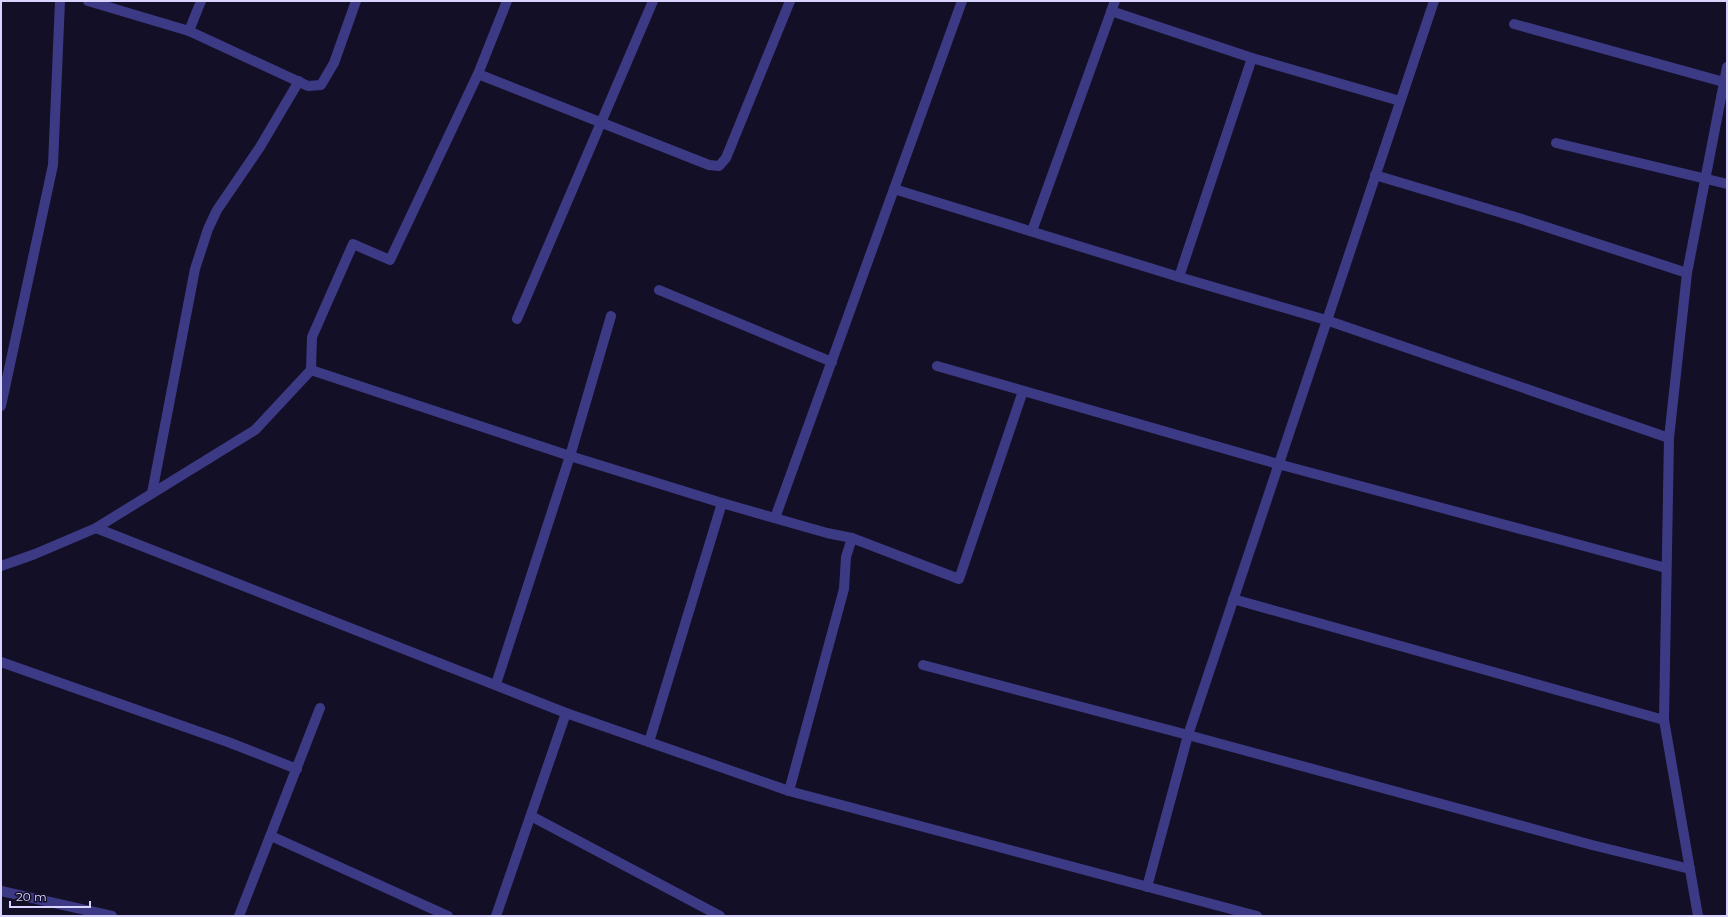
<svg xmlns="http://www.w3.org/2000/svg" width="1728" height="917" font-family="Montserrat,sans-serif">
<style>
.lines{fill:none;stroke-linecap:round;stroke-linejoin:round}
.street{stroke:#3d3a85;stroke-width:10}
</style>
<rect width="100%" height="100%" fill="#130f26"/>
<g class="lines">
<g class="street">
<polyline points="88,1 189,31 308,86 321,85 334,63 356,1"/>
<polyline points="1111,11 1252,58 1400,101"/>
<polyline points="1514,24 1727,83"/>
<polyline points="189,31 201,1"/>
<polyline points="478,74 709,165 719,166 726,158 790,1"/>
<polyline points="1556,143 1727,184"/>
<polyline points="1375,175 1522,219 1687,273"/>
<polyline points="894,189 1179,277 1326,320 1669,438 1664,720 1698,916"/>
<polyline points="1032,231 1115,1"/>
<polyline points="1179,277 1252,58"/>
<polyline points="659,290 832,362"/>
<polyline points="517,319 653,1"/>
<polyline points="937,366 1278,464 1666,568"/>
<polyline points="311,370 312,337 353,244 390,260 478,74 507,1"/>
<polyline points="1,406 53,165 60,1"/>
<polyline points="1669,438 1687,273 1727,67"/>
<polyline points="152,493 195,269 208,229 217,210 260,147 299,81"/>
<polyline points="775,518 962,1"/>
<polyline points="96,528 566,713 789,791 1257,916"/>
<polyline points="1,566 35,554 96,528 255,430 311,370 570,456 722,503 827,533 852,538 959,579 1023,391"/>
<polyline points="1233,599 1664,720"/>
<polyline points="1,662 228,742 297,769"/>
<polyline points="923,665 1188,735 1592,845 1690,869"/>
<polyline points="496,684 570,456 611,316"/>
<polyline points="649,742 722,503"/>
<polyline points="789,791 844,589 846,557 852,538"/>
<polyline points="531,816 720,916"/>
<polyline points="271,836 448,916"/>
<polyline points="1147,887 1188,735 1434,1"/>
<polyline points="1,891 112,916"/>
<polyline points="239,916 320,708"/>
<polyline points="496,916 566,713"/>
</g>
</g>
<rect width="1728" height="917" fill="none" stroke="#d9d4ff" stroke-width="4"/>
<path d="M10 901v6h80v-6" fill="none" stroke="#d9d4ff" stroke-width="2"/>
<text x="16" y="901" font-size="12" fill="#d9d4ff" stroke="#130f26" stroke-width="3" paint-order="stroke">20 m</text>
</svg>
